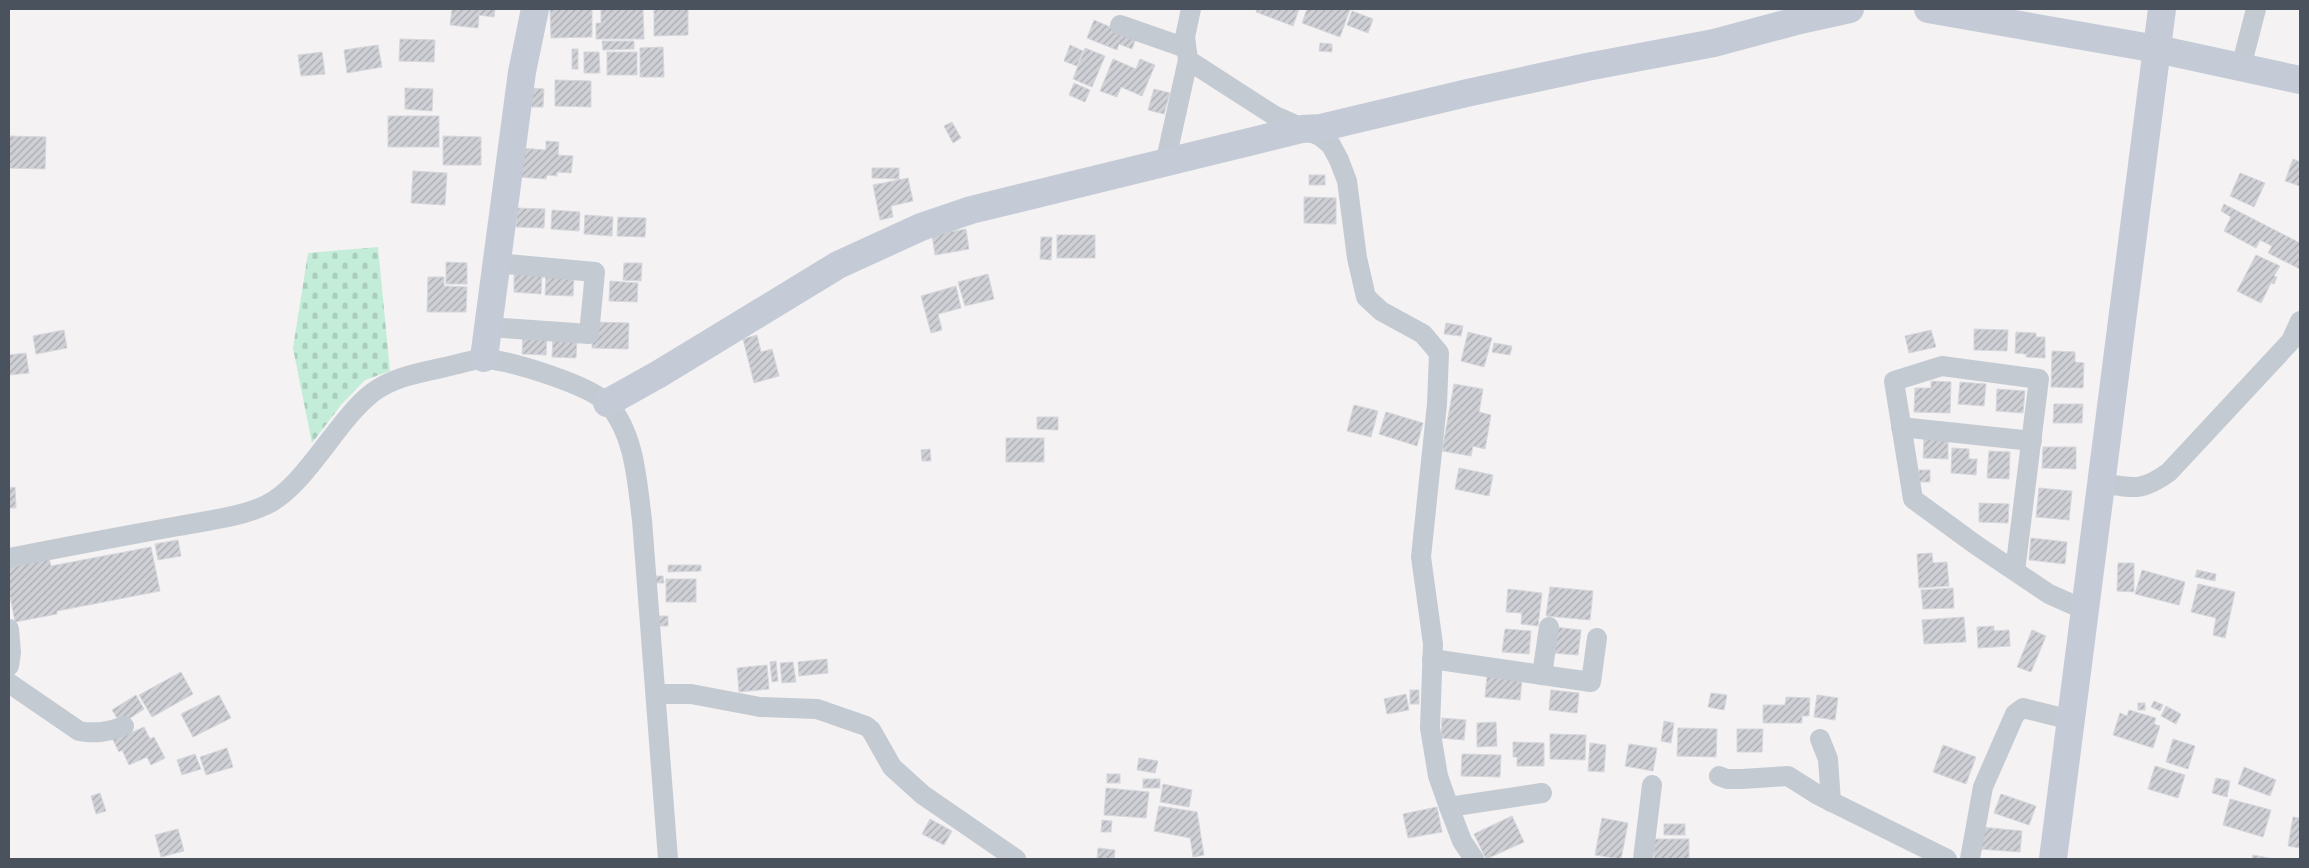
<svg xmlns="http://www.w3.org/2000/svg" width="2309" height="868" font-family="Overpass,sans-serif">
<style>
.cemetery{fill:url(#cemetery-stones)}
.building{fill:url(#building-hatch);stroke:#d6d7dc}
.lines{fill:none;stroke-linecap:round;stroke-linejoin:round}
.street{stroke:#c4cad2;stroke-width:20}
.secondary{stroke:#c4cbd7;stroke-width:28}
</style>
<defs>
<pattern id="cemetery-stones" width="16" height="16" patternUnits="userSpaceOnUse" patternTransform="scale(1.25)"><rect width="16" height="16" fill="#c4edd9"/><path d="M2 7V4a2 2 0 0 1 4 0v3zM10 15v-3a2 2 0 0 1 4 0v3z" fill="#aacdbd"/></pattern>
<pattern id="building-hatch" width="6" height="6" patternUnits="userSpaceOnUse" patternTransform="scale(1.25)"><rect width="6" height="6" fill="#cfd0d6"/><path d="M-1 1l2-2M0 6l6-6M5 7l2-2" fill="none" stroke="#aaabb1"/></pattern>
</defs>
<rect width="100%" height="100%" fill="#f4f2f2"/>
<polygon class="cemetery" points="378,247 390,371 365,380 341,405 312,443 293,348 308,253"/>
<g class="building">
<polygon points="452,9 495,9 494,17 479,15 478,28 450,25"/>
<polygon points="550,9 592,9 592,37 551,38"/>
<polygon points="601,9 643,9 644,39 596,39 596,23 601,23"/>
<polygon points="654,9 688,9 688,35 654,36"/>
<polygon points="1257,9 1299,9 1293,26 1256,12"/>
<polygon points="1307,9 1350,9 1340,37 1302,23"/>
<polygon points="1352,11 1373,19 1368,33 1347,25"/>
<polygon points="1094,20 1136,38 1132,49 1119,44 1117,50 1087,38"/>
<polygon points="400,39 435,40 434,62 399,61"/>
<polygon points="602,41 634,41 634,49 603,50"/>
<polygon points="1320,43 1332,44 1332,52 1319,51"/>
<polygon points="378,45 382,67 347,73 344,50"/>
<polygon points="1070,45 1083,51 1077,66 1064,61"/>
<polygon points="663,47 664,77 640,77 640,48"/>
<polygon points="1085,48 1105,56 1092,87 1073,79"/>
<rect x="572" y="49" width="6" height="20"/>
<polygon points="322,52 325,74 301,76 298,55"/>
<polygon points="584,52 599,52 600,73 584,73"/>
<rect x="607" y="52" width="30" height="23"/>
<polygon points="1113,59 1136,69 1140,59 1155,65 1142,96 1121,87 1117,97 1100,91"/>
<polygon points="555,80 591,81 591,107 555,106"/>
<polygon points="1074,83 1090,90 1085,102 1069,95"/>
<polygon points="405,88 433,89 432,111 405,109"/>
<polygon points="532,88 544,89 543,107 531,107"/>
<polygon points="1154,89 1170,93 1164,114 1148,110"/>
<rect x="388" y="116" width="51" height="31"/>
<polygon points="952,122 961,138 953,143 944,126"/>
<polygon points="9,136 46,137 45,169 9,168"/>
<polygon points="443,136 481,137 481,165 443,165"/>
<polygon points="546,141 559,142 558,155 573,156 571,173 557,172 557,176 547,175 546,179 517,177 520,148 546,150"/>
<polygon points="2293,159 2300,162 2300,186 2285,181"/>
<polygon points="872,168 899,168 899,179 872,178"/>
<polygon points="413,171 447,173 445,205 411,203"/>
<polygon points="2240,173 2265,183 2254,207 2230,196"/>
<rect x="1309" y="175" width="16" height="10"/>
<polygon points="908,178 913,201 891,206 893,217 880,220 873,185"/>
<polygon points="1304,197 1336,198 1336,224 1304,223"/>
<polygon points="2224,204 2300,243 2300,269 2268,253 2272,246 2260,240 2256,248 2224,231 2231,217 2221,211"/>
<polygon points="517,208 545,209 544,228 516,227"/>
<polygon points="552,210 580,212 579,231 551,229"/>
<polygon points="585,215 613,217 612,236 584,234"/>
<polygon points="618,217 646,218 645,237 617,236"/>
<polygon points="966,229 969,249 935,255 932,235"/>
<rect x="1057" y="235" width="38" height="23"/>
<polygon points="1041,237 1052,237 1051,260 1040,259"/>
<polygon points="2256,255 2280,266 2274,276 2277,277 2274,284 2271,283 2261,303 2237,291"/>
<polygon points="446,262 467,263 467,284 446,284"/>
<polygon points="624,263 642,263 641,281 623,280"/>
<polygon points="514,273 542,275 541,294 514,292"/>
<polygon points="988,274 994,299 965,306 958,282"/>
<polygon points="546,275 574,277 573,296 545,295"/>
<polygon points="428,277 444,277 444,286 467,287 466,312 427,312"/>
<polygon points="610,281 638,283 637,302 609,301"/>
<polygon points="956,286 961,308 938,314 942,330 931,333 921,296"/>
<polygon points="593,322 629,323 628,349 592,348"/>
<polygon points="1446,323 1463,326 1461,336 1444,334"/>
<polygon points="1974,329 2008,330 2007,351 1974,350"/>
<polygon points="64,330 67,348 36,354 33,336"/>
<polygon points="1931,330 1936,347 1909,353 1905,336"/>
<polygon points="1468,332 1492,338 1484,367 1461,361"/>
<polygon points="2016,332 2036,333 2036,337 2045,337 2045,358 2026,357 2026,354 2015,353"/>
<polygon points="523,334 547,336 546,355 522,354"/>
<polygon points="757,335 761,352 772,349 779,376 754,383 743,339"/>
<polygon points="553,338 577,339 576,358 552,357"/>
<polygon points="1494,343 1512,346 1510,355 1492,352"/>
<polygon points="2052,351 2075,352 2075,362 2084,363 2083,388 2051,387"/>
<polygon points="26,353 29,373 9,375 9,355"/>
<polygon points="1931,381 1951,382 1950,413 1914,412 1915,388 1931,388"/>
<polygon points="1960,382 1986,384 1984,406 1958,404"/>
<polygon points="1454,384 1483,389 1479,412 1491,415 1485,449 1473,446 1471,456 1442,451"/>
<polygon points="1997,389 2025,391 2023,413 1996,411"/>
<polygon points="2054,404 2083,404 2082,423 2053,423"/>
<polygon points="1354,405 1378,411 1371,437 1347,431"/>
<polygon points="1386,412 1423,423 1417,446 1379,434"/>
<polygon points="1037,417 1058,417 1058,430 1037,429"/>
<rect x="1006" y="438" width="38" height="24"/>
<polygon points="1924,438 1948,439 1948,459 1923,458"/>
<polygon points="2043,447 2076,447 2076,469 2042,468"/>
<polygon points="1952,448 1969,449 1969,459 1977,459 1976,475 1951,473"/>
<polygon points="930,449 931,461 922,461 921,450"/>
<polygon points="1989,451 2010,452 2009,479 1987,478"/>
<polygon points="1459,468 1493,475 1489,496 1455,489"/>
<rect x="1919" y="470" width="11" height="12"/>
<polygon points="15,487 16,508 9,508 9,488"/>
<polygon points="2039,488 2072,491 2069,520 2036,517"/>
<polygon points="1979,503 2009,504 2008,523 1979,522"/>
<polygon points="2031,538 2067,542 2065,564 2029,560"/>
<polygon points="178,540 181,556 158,560 155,544"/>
<polygon points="151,547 160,591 57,611 57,614 15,622 9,591 9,566 49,558 51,566"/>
<polygon points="1932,553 1933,563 1947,562 1949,586 1919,588 1917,554"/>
<polygon points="2118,563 2134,563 2134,592 2117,591"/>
<polygon points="668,565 701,565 701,571 668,572"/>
<polygon points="2142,570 2185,582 2179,605 2135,594"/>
<polygon points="2197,570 2216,574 2215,581 2195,577"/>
<polygon points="653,576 663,576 664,583 653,583"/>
<rect x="666" y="579" width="30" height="23"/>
<polygon points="2198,584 2235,592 2225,638 2213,635 2216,618 2191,612"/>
<polygon points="1550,587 1593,591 1590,620 1546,616"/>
<polygon points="1953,588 1954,608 1923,609 1921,590"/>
<polygon points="1508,589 1542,593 1538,626 1521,624 1522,613 1506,612"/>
<polygon points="657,616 668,616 668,626 658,626"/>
<polygon points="1964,617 1966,642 1924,644 1922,620"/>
<polygon points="1994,626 1994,631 2009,630 2010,646 1978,648 1977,627"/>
<polygon points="1554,627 1581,630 1578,655 1552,653"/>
<polygon points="1505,629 1531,631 1529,654 1502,652"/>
<polygon points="2032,630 2046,636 2031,672 2017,667"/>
<polygon points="827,659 828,673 799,676 798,662"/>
<polygon points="776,661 778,681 772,682 770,662"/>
<polygon points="793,662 796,682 782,683 780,663"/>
<polygon points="767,665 769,689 739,692 737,668"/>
<polygon points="181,672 193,694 152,717 139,695"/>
<polygon points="1487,676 1522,679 1520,700 1485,697"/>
<rect x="1410" y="690" width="9" height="14"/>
<polygon points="1551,690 1579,693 1577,713 1549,710"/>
<polygon points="1711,693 1727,695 1724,710 1708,707"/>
<polygon points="1406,694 1409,710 1387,714 1384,699"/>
<polygon points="136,695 144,709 121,724 112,710"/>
<polygon points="219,695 231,718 193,737 181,714"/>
<polygon points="1817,695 1838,698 1835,720 1814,717"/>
<polygon points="1786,697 1810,698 1809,716 1802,716 1802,723 1763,723 1763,705 1785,705"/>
<polygon points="2154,701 2163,705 2160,711 2151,707"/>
<rect x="2138" y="703" width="7" height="7"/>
<polygon points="2166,706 2181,714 2176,724 2161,716"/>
<polygon points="2129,710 2156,718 2154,724 2160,726 2153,748 2113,735 2120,713 2127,716"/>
<polygon points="1442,718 1466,720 1464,740 1441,738"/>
<polygon points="1664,721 1674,723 1671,743 1661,741"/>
<polygon points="1496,722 1497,746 1477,747 1477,723"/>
<polygon points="144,727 150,739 154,737 165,758 151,765 147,757 129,765 122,750 119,752 112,738 126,735"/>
<polygon points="1678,728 1717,729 1716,757 1677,756"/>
<polygon points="1737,729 1763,729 1762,752 1737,752"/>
<polygon points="1550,734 1586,735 1585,760 1550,759"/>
<polygon points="2173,739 2195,746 2188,769 2166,762"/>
<polygon points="1513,742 1544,743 1544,766 1517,766 1517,757 1513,757"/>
<polygon points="1590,743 1606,745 1604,772 1588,771"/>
<polygon points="1629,744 1657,748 1653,771 1625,766"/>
<polygon points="1943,745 1976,757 1966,784 1933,772"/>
<polygon points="227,748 233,767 206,775 200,757"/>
<polygon points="195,754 201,769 182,775 177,760"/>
<polygon points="1462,754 1501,755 1500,777 1461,776"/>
<polygon points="1139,758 1158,761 1155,773 1137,770"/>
<polygon points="2155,766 2185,775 2178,798 2148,789"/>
<polygon points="2244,767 2276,780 2270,796 2238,784"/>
<rect x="1107" y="774" width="13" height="9"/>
<polygon points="2216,778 2230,781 2227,797 2212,793"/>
<rect x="1143" y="779" width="17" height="9"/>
<polygon points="1163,784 1192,790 1189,807 1160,802"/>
<polygon points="1106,788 1149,792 1146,818 1104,815"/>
<polygon points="100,793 106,811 96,814 91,796"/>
<polygon points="2001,794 2036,806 2029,825 1994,813"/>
<polygon points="2230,799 2271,810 2263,837 2223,825"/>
<polygon points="1159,806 1197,812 1204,855 1193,857 1190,836 1190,838 1154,831"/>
<polygon points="1437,807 1442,832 1408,838 1403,814"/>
<polygon points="1512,816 1524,842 1486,859 1474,834"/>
<polygon points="2293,817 2300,818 2300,848 2288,846"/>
<polygon points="1602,818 1628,823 1621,859 1595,855"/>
<polygon points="930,819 952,831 944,845 922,834"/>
<polygon points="1102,820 1112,821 1111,832 1101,832"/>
<rect x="1664" y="824" width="21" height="11"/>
<polygon points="1981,827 2022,831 2020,852 1979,849"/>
<polygon points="178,829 184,851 161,857 155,835"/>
<rect x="1654" y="839" width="35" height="20"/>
<polygon points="1098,848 1115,850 1114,859 1097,859"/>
<polygon points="2253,855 2274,859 2252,859"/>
</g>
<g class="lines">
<g class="street">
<polyline points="1191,9 1185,37 1188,60 1275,116 1320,136 1331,145 1339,160 1347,181 1357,258 1366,297 1381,311 1423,334 1439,353 1437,404 1421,557 1433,644 1430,728 1438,776 1449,807 1462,841 1474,859"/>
<polyline points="1120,25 1186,48"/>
<polyline points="2241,67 2256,9"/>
<polyline points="1165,164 1188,60"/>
<polyline points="488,327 589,334 595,272 496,263"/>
<polyline points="1901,427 2032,441"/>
<path d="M2101,483c32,5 41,9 68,-11l122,-131 9,-20"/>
<path d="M9,558c55,-11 109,-21 164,-31 30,-6 65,-9 93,-22 39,-18 70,-84 106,-112 24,-18 54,-21 82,-28 10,-2 22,-7 31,-6 27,2 105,26 123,45 27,30 29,78 34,116l26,339"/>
<polyline points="2015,571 2039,379 1942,366 1894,381 1913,499 1976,545 2049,594 2085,610"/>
<polyline points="9,629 11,653 9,666"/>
<polyline points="1432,659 1591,682 1597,638"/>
<polyline points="1542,675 1549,627"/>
<path d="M9,683l70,48c17,3 29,1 45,-5"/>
<polyline points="656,694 691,694 760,707 817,709 866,726 871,730 892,767 923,795 1016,859"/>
<polyline points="1820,739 1828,759 1831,802"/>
<polyline points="1719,776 1727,779 1742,779 1788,776 1818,795 1947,859"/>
<polyline points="1449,807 1542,793"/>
<polyline points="1643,859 1652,785"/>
<polyline points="1970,859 1983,787 2015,714 2023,708 2071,720"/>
</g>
<g class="secondary">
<polyline points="1928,9 2157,49 2300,80"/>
<polyline points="484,358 522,72 535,9"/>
<polyline points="607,403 659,374 838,265 921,227 971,210 1302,129 1320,128 1467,93 1587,67 1714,43 1800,20 1850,9"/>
<polyline points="2053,859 2162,9"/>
</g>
</g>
<rect width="2309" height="868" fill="none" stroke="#4a525e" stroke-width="20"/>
</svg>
